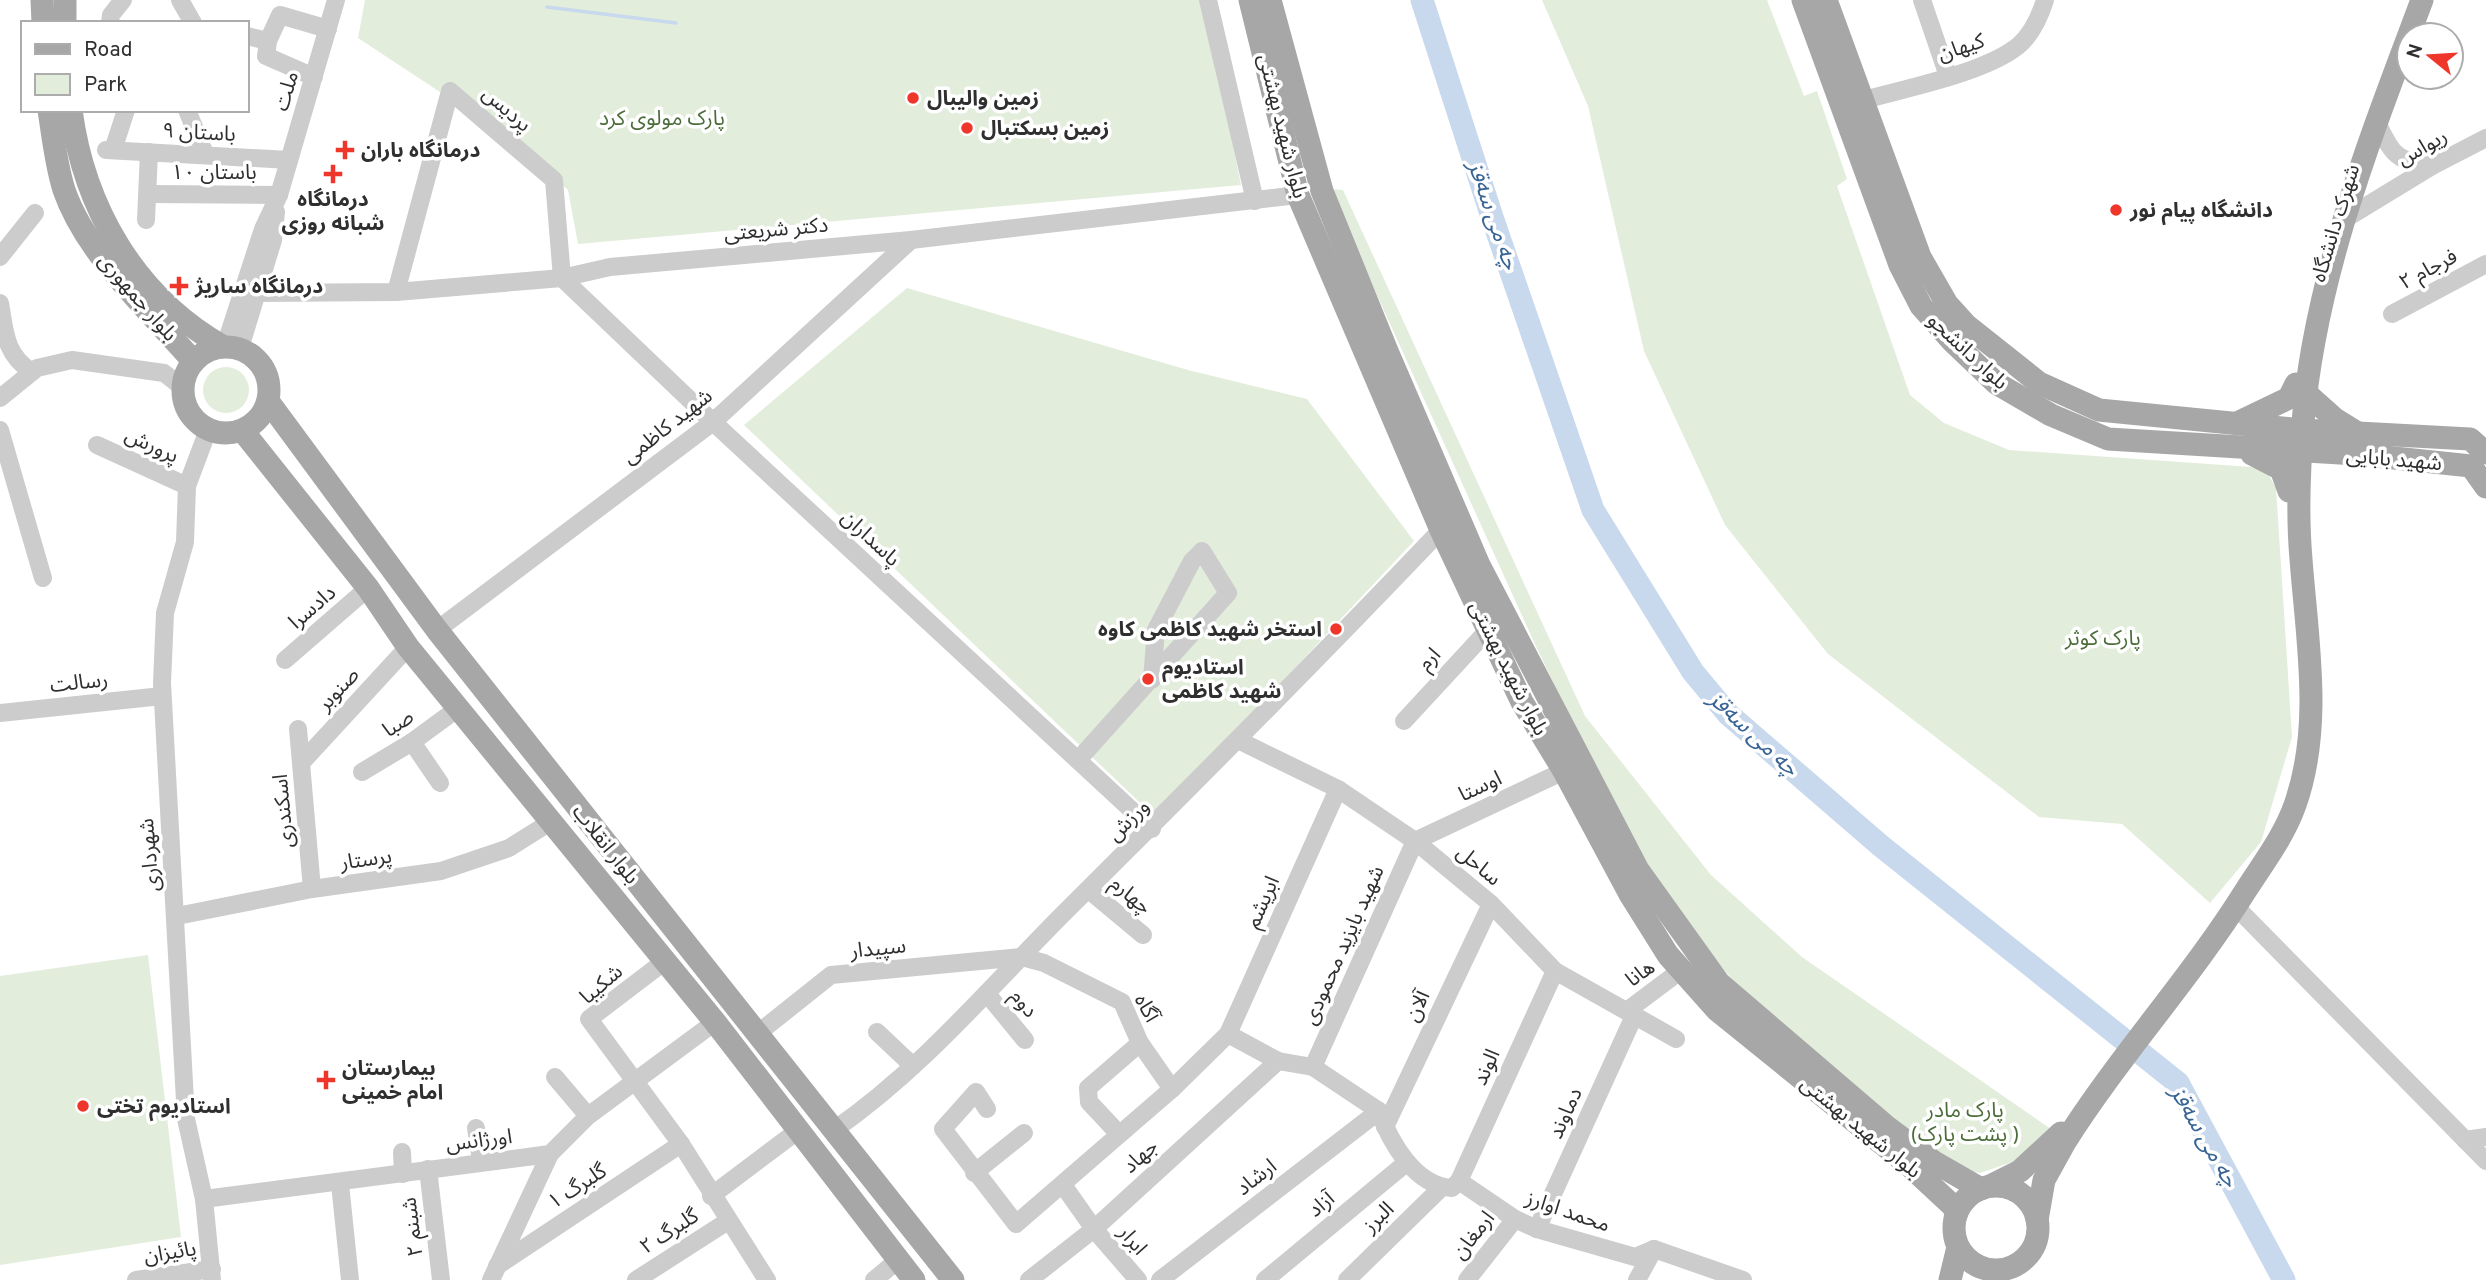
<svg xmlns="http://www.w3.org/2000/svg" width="2486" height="1280" font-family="Overpass,'Noto Sans Arabic',sans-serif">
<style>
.green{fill:#e3eddc}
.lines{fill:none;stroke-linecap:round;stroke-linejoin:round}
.stream{stroke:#c8d9ee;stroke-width:3.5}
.river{stroke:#c8d9ee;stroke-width:23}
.minor{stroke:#ccc;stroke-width:18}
.major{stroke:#a7a7a7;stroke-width:23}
.poi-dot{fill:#ee362a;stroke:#fff;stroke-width:2.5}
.labels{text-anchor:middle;stroke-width:7;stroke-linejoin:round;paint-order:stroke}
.street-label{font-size:21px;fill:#2f2f2f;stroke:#fff}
.poi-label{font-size:21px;font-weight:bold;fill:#2f2f2f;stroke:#fff;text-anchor:start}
.park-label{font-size:21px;fill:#4b6d3a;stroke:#fff}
.water-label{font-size:23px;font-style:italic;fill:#396595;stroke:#fff}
</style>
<rect width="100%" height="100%" fill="#fff"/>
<g class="green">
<polygon points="365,0 1204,0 1241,185 578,244 568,190 490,125 358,38"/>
<polygon points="1542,0 1767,0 1804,96 1817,91 1847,179 1837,186 1910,395 1944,423 2009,450 2265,468 2276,488 2292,737 2261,842 2210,903 2122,824 2039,817 1828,654 1725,525 1644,351 1588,106"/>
<polygon points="1329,189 1343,190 1585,716 1711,875 1802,957 2051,1129 2024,1158 1980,1173 1959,1169 1884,1115 1732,979 1680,920 1622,826 1533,640"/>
<polygon points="907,288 1188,370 1307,399 1414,541 1155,817 744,425"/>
<circle cx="226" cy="390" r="23"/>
<polygon points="148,955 181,1237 0,1265 0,976"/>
</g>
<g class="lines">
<polyline class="stream" points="547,7 676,23"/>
<polyline class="river" points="1422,0 1492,217 1593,510 1693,672 1728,714 1881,846 2178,1083 2284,1280"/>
<g class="minor">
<polyline points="180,0 193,23"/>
<polyline points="1208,0 1255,201"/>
<polyline points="1922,0 1948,76"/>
<polyline points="110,23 111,15 123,0"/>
<polyline points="247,36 268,41"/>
<polyline points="314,77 266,56 268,41 280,15 328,29"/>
<path d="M1864,100c43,-12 120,-27 154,-54 13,-11 22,-30 27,-46"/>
<polyline points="187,110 205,154"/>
<path d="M2377,123c17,33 18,37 55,43"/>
<polyline points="106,150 289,160"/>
<polyline points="113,150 126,110"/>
<polyline points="148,194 279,195"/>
<polyline points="2345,219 2432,166 2486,138"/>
<polyline points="146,220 149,152"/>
<polyline points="0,257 35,213"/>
<polyline points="396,292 450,91 554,180 562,278 713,422 1152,829"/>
<polyline points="256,293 396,292 562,278 610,267 911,240 1298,195"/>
<path d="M0,303c5,29 5,52 32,69"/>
<polyline points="2392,314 2486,264"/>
<polyline points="225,346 263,229 279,195 336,0"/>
<polyline points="240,348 273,240 276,212"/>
<polyline points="0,398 37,368 72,360 164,373 182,387"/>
<polyline points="0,430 43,578"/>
<polyline points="208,430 187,486 185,542 165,613 162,683 186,1119 204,1199 212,1280"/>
<polyline points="97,445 187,486"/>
<polyline points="437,630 713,422 911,240"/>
<polyline points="285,660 368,588"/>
<polyline points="0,713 162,696"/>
<polyline points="1404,721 1489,629"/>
<polyline points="298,729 312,889"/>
<polyline points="1240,741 1338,789 1415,841 1491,904 1555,971 1676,1039"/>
<polyline points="412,742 440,783"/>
<polyline points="1078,760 1228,593 1202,551 1192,561 1156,630 1152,680"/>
<polyline points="302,762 408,647"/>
<polyline points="362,772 412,742 457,709"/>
<polyline points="1089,890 1143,935"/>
<polyline points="2236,907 2486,1161"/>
<polyline points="177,916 312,889 441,871 509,848 552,821"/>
<polyline points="665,961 589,1019 681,1144 767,1280"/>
<polyline points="988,995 1025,1040"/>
<polyline points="1628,1010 1680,971"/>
<polyline points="877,1032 913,1066"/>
<polyline points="757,1034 831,975 1022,957 1044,963 1122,1002 1140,1043 1172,1089"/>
<polyline points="1228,1034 1278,1061 1313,1067 1379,1111"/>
<polyline points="1313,1067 1415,841 1564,771"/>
<polyline points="555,1077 588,1116"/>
<polyline points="987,1109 976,1092 943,1129 1016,1224 1172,1089 1228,1034 1338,789"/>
<path d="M1379,1111c11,31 36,75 73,77l7,-7 56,38 22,10 98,28 19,-8 89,31"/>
<polyline points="1385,1127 1491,904"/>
<polyline points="476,1128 481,1161"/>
<path d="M834,1130c89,-62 155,-142 231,-218 127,-126 253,-253 376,-382"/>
<polyline points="1119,1134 1089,1102 1088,1088 1140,1043"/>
<polyline points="2465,1140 2486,1137"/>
<polyline points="402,1152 403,1174"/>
<polyline points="428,1169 441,1280"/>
<polyline points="974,1173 1024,1133"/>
<polyline points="1459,1181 1555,971"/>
<polyline points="340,1184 350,1280"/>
<polyline points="1063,1185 1094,1229 1138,1280"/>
<polyline points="711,1196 800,1129"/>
<polyline points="204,1199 550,1154 588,1116 715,1022"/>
<polyline points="1537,1229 1634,1016"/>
<polyline points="497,1266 681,1144"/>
<polyline points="136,1280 212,1269"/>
<polyline points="491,1280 550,1154"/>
<polyline points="636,1280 728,1221"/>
<polyline points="874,1280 898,1260"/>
<polyline points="1029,1280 1094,1229 1278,1061"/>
<polyline points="1160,1280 1379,1111"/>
<polyline points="1265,1280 1406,1163"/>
<polyline points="1347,1280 1442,1187"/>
<polyline points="1467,1280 1515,1219"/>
<polyline points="1637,1280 1654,1249"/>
</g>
<g class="major">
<polyline points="42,0 43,23"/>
<polyline points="65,0 65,23"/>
<polyline points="1250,0 1298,195 1441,530 1522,702 1564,771 1631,896 1668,955 1717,1010 1911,1167 1954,1207 1956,1215"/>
<polyline points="1270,0 1322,191 1387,351 1479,565 1638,870 1719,983 1887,1127 1934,1162 1981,1189"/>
<polyline points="1803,0 1900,265 1921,306 1952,341 1996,383 2051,415 2108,439 2356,454 2471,466 2486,487"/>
<polyline points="1826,0 1920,257 1947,304 1966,325 2039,383 2099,410 2302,430 2470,439 2486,453"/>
<path d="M49,110c4,26 7,55 15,80 22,64 86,121 129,171"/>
<path d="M71,110c13,98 64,186 151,236"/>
<circle cx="226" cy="390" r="43"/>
<polyline points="2298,386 2335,419 2356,432"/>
<polyline points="268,401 437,630 953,1280"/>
<polyline points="2239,422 2289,398 2296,384"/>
<polyline points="242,430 368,588 408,647 715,1022 914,1280"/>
<polyline points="2252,454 2281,469 2289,491"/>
<polyline points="1990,1186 2020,1171 2061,1133"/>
<circle cx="1996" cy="1228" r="42"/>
<path d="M2037,1220l7,-40 21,-38c55,-87 126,-164 181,-252 18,-28 38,-54 49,-85 28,-79 12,-165 6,-246 -4,-45 -2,-92 2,-137 12,-146 68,-286 119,-422"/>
<polyline points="1950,1280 1958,1247"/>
</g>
</g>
<g class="poi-dot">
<circle cx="913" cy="98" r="7"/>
<circle cx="967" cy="128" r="7"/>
<path d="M341.5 139.5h7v7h7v7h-7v7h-7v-7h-7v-7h7z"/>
<path d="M329.5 163.5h7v7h7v7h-7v7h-7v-7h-7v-7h7z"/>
<circle cx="2116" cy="210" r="7"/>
<path d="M175.5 275.5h7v7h7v7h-7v7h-7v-7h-7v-7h7z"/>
<circle cx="1336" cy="629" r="7"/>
<circle cx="1148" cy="679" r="7"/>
<path d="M322.5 1069.5h7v7h7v7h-7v7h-7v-7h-7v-7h7z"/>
<circle cx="83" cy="1106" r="7"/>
</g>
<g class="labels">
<g class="street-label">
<text transform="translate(1961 47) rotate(-18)" y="7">کیهان</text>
<text transform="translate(286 91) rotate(-73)" y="7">ملت</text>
<text transform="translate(507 109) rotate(41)" y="7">پردیس</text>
<text transform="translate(1283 126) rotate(76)" y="7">بلوار شهید بهشتی</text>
<text transform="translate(199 132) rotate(3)" y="7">باستان ۹</text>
<text transform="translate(2422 147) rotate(-29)" y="7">ریواس</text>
<text x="214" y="179">باستان ۱۰</text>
<text transform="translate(2335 223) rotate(-73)" y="7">شهرک دانشگاه</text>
<text transform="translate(776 229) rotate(-5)" y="7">دکتر شریعتی</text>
<text transform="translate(2428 269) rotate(-28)" y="7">فرجام ۲</text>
<text transform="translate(138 297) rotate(49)" y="7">بلوار جمهوری</text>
<text transform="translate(1968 351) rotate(43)" y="7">بلوار دانشجو</text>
<text transform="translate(667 426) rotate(-38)" y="7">شهید کاظمی</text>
<text transform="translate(152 445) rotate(25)" y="7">پرورش</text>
<text transform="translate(2394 459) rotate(5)" y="7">شهید بابایی</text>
<text transform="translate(871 538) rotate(43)" y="7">پاسداران</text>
<text transform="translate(312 607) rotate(-41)" y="7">دادسرا</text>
<text transform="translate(1429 659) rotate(-47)" y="7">ارم</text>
<text transform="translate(1509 668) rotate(63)" y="7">بلوار شهید بهشتی</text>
<text transform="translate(79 682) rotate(-6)" y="7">رسالت</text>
<text transform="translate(338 689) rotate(-47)" y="7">صنوبر</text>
<text transform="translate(398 723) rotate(-34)" y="7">صبا</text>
<text transform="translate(1480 786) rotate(-25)" y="7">اوستا</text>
<text transform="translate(283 811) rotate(-95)" y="7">اسکندری</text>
<text transform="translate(1128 820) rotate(-45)" y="7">ورزش</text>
<text transform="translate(606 844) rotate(52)" y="7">بلوار انقلاب</text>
<text transform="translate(149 855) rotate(-95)" y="7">شهرداری</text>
<text transform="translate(366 859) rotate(-8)" y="7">پرستار</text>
<text transform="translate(1479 865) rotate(40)" y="7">ساحل</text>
<text transform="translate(1131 895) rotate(40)" y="7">چهارم</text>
<text transform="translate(1262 902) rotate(-66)" y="7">ابریشم</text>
<text transform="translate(1343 945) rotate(-66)" y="7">شهید بایزید محمودی</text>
<text transform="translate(878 948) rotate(-6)" y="7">سپیدار</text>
<text transform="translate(1640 973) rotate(-36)" y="7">هانا</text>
<text transform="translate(601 984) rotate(-41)" y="7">شکیبا</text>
<text transform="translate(1024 1003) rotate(50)" y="7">دوم</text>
<text transform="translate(1417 1006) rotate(-65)" y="7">آلان</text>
<text transform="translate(1147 1008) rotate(61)" y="7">آگاه</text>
<text transform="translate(1486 1067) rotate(-66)" y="7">الوند</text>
<text transform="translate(1565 1113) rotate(-66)" y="7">دماوند</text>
<text transform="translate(1861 1127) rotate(39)" y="7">بلوار شهید بهشتی</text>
<text transform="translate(479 1140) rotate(-7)" y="7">اورژانس</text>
<text transform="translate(1140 1156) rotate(-42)" y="7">جهاد</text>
<text transform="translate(1256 1177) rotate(-38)" y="7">ارشاد</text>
<text transform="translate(577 1186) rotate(-33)" y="7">گلبرگ ۱</text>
<text transform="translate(1321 1204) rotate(-40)" y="7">آزاد</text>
<text transform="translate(1568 1211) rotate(19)" y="7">محمد اوارز</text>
<text transform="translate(1378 1217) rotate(-44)" y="7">البرز</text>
<text transform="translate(412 1227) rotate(-97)" y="7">شبنم ۲</text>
<text transform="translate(669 1231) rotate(-33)" y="7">گلبرگ ۲</text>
<text transform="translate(1473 1235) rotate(-52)" y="7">ارمغان</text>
<text transform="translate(1133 1240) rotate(50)" y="7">ابرار</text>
<text transform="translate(170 1252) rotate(-9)" y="7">پائیزان</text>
</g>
<g class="poi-label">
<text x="927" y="105">زمین والیبال</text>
<text x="981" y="135">زمین بسکتبال</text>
<text x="361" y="157">درمانگاه باران</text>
<text x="333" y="206" text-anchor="middle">درمانگاه<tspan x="333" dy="24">شبانه روزی</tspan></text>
<text x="2130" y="217">دانشگاه پیام نور</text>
<text x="195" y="293">درمانگاه ساریژ</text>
<text x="1322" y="636" text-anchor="end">استخر شهید کاظمی کاوه</text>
<text x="1162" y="674">استادیوم<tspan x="1162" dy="24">شهید کاظمی</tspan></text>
<text x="342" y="1075">بیمارستان<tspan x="342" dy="24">امام خمینی</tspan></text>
<text x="97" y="1113">استادیوم تختی</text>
</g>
<g class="park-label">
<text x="662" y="125">پارک مولوی کرد</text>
<text x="2103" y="645">پارک کوثر</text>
<text x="1965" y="1117">پارک مادر<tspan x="1965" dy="24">(پشت پارک )</tspan></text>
</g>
<g class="water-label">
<text transform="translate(1494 215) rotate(71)" y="8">چە می سەقز</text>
<text transform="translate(1754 733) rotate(43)" y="8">چە می سەقز</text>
<text transform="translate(2205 1136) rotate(60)" y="8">چە می سەقز</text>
</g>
</g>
<rect x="21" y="21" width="228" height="91" fill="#ffffff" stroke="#acacac" stroke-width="2"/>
<rect x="35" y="44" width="35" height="10" fill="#a7a7a7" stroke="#acacac" stroke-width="2"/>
<text x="84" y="56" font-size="21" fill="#2f2f2f">Road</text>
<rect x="35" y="74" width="35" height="21" fill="#e3eddc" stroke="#acacac" stroke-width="2"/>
<text x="84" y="91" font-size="21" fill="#2f2f2f">Park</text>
<g transform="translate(2430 56) rotate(288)"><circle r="33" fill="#ffffff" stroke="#acacac" stroke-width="2"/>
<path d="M0-5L12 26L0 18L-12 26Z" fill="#ee362a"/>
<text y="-10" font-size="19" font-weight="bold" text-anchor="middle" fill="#2f2f2f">N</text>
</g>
</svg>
